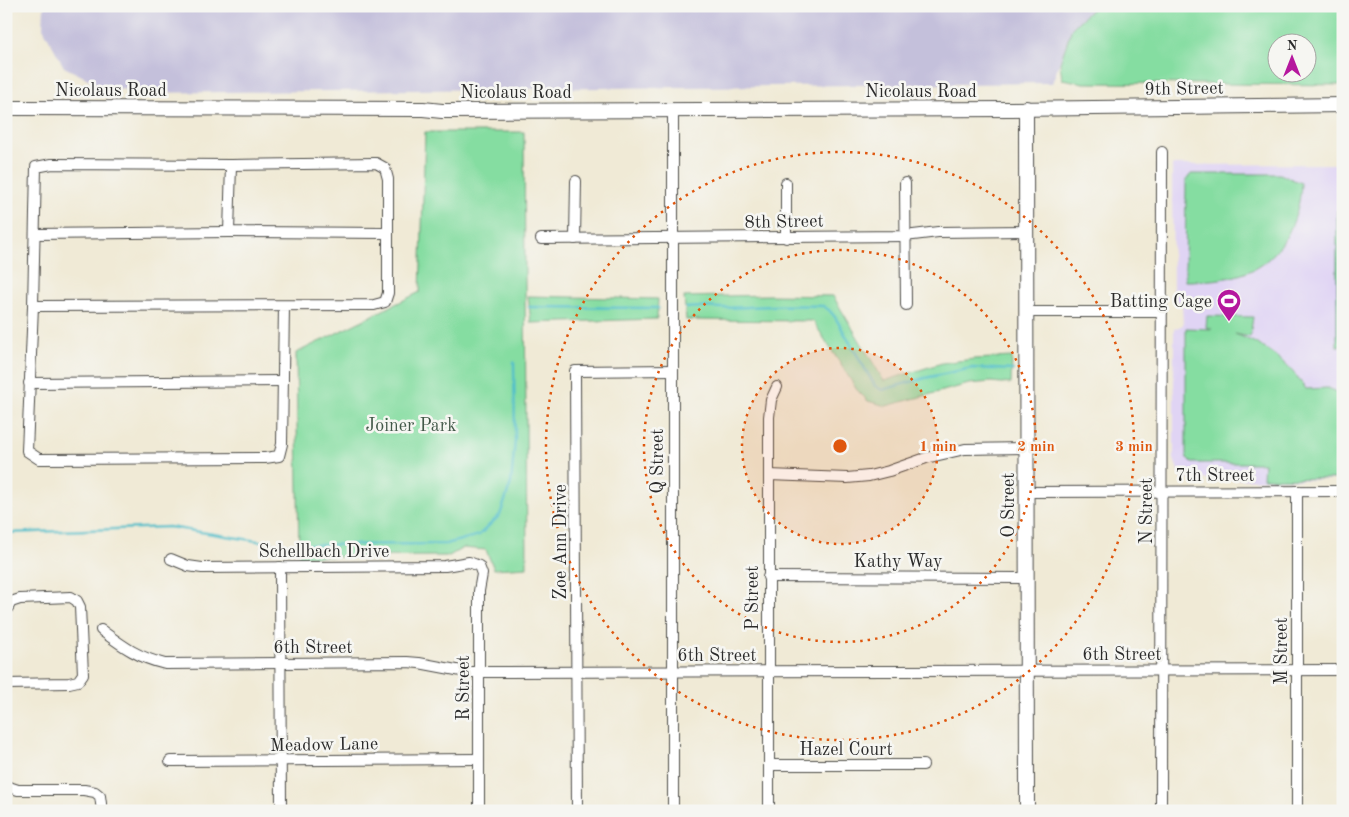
<svg xmlns="http://www.w3.org/2000/svg" width="1349" height="817" font-family="'Old Standard TT',serif">
<style>
.built{fill:#e0d4f4}
.industrial{fill:#c4c0db}
.green{fill:#85dda1;stroke:#588466;fill-rule:evenodd}
.lines{fill:none;stroke-linecap:round;stroke-linejoin:round}
.stream{stroke:#52bfca;stroke-width:2.5}
.street-casing{stroke:#494845;stroke-width:12}
.secondary-casing{stroke:#494845;stroke-width:16}
.street{stroke:#fff;stroke-width:10}
.secondary{stroke:#fff;stroke-width:14}
.ring{fill:none;stroke:#df570e;stroke-width:2.5;stroke-dasharray:2.5 5}
.labels{text-anchor:middle;stroke-width:5;stroke-linejoin:round;paint-order:stroke}
.street-label{font-size:18px;fill:#2b2b2b;stroke:#f6f6f2}
.poi-label{font-size:18px;fill:#2b2b2b;stroke:#f6f6f2;text-anchor:end}
.park-label{font-size:18px;fill:#425848;stroke:#f6f6f2}
.centre{fill:#df570e;stroke:#f6f6f2;stroke-width:2.5}
.ring-label{font-size:15px;text-anchor:middle;font-weight:bold;fill:#df570e;stroke:#f6f6f2;stroke-width:5;stroke-linejoin:round;paint-order:stroke}
</style>
<rect width="100%" height="100%" fill="#f6f6f2"/>
<filter id="ink" filterUnits="userSpaceOnUse"><feTurbulence type="fractalNoise" baseFrequency=".02" numOctaves="2"/><feDisplacementMap in="SourceGraphic" scale="10" xChannelSelector="R" yChannelSelector="G"/><feConvolveMatrix kernelMatrix="1 2 1 2 8 2 1 2 1" color-interpolation-filters="sRGB"/></filter>
<filter id="wash" filterUnits="userSpaceOnUse"><feTurbulence type="fractalNoise" baseFrequency=".0096" numOctaves="4" result="noise"/><feDisplacementMap in="SourceGraphic" scale="20" xChannelSelector="R" yChannelSelector="G"/><feGaussianBlur stdDeviation="1.12" result="paint"/><feColorMatrix in="noise" values="0 0 0 0 0 0 0 0 0 0 0 0 0 0 0 0 0 1.4 0 .05"/><feComposite in="paint" operator="in"/></filter>
<g filter="url(#wash)">
<rect width="100%" height="100%" fill="#f0ead6"/>
<polygon class="built" points="1343,164 1343,480 1181,479 1174,459 1174,329 1183,325 1182,303 1173,299 1172,165"/>
<polygon class="industrial" points="44,6 1095,6 1072,28 1052,83 143,93 100,85 64,67 43,28"/>
<g class="green">
<path d="M1095,6h248v79l-259,-2 -22,-4 -2,-16 12,-35zM1276,42h30v30h-30z"/>
<polygon points="425,132 524,132 527,567 494,569 486,550 463,548 449,556 299,557 296,353 420,292"/>
<path d="M1191,174h89l21,9c-1,38 -21,79 -59,91 -18,6 -37,7 -57,7l1,-101z"/>
<rect x="1337" y="211" width="6" height="135"/>
<polygon points="769,295 833,296 884,381 942,363 974,359 1012,357 1011,384 991,382 969,384 886,406 868,401 857,390 813,321 686,320 684,297"/>
<polygon points="528,296 658,299 657,319 531,323"/>
<path d="M1207,316l46,1 -3,20 -15,-3c30,11 53,28 71,55l22,-1 12,6 -1,5 4,1v79l-80,-1 1,-15h-72l-6,-6v-129l26,1 -6,-2z"/>
</g>
<g class="lines">
<g class="stream">
<polyline points="529,307 658,308"/>
<path d="M686,308c13,-2 25,0 39,0 33,-1 65,-4 98,-2l6,4 6,7 40,69 7,4 43,-12 47,-10 41,2"/>
<polyline points="6,533 169,527 282,545 446,544 479,535 500,515 511,483 515,440 514,362"/>
</g>
</g>
</g>
<g filter="url(#ink)">
<g class="lines">
<defs>
<g id="street">
<polyline points="673,111 673,811"/>
<polyline points="231,165 229,232 388,233"/>
<polyline points="905,183 906,305"/>
<polyline points="35,234 229,232"/>
<polyline points="786,238 786,183"/>
<polyline points="541,239 905,236 938,232 1026,231"/>
<polyline points="575,239 576,181"/>
<polyline points="33,306 374,305 385,302 388,293 388,179 385,168 376,163 231,165 52,164 36,167 33,306 27,451 39,459 265,458 279,456 282,444 284,306"/>
<polyline points="1027,312 1162,312"/>
<polyline points="29,383 283,381"/>
<polyline points="769,475 847,478 869,476 889,471 926,458 965,449 1027,448"/>
<polyline points="1297,491 1297,811"/>
<polyline points="1027,492 1343,491"/>
<polyline points="171,559 188,566 202,568 445,566 469,562 479,566 482,574 479,591 479,811"/>
<polyline points="280,567 281,811"/>
<polyline points="768,577 1027,578"/>
<polyline points="6,611 11,602 20,599 71,597 77,601 80,607 83,674 78,681 69,683 6,684"/>
<path d="M101,630c23,17 36,27 64,34l242,-2 12,1 48,9 876,-2"/>
<polyline points="170,761 479,759"/>
<polyline points="769,765 923,765"/>
<polyline points="6,786 18,790 84,790 95,792 100,796 102,811"/>
<polyline points="577,811 575,371 673,370"/>
<polyline points="769,811 769,417 771,400 777,387"/>
<polyline points="1161,811 1162,152"/>
</g>
<g id="secondary">
<polyline points="6,108 423,109 442,111 1012,109 1343,105"/>
<polyline points="1026,108 1027,811"/>
</g>
</defs>
<use href="#street" class="street-casing"/>
<use href="#secondary" class="secondary-casing"/>
<use href="#street" class="street"/>
<use href="#secondary" class="secondary"/>
</g>
</g>
<circle cx="840" cy="446" r="98" fill="#df570e" fill-opacity=".12"/>
<g class="ring">
<circle cx="840" cy="446" r="98"/>
<circle cx="840" cy="446" r="196"/>
<circle cx="840" cy="446" r="294"/>
</g>
<defs>
<symbol id="stadium-pin" viewBox="-11 -11 22 30"><path d="M0 17L-7.5 6A9.5 9.5 0 1 1 7.5 6Z" fill="#b5179e" stroke="#f6f6f2"/><path d="M0-5a6.5 5 0 1 0 0 10a6.5 5 0 1 0 0-10ZM-3.5-1.8h7v3.6h-7Z" fill="#fff"/></symbol>
</defs>
<g fill-rule="evenodd">
<use href="#stadium-pin" x="1215" y="287" width="28" height="38"/>
</g>
<g class="labels">
<g class="street-label">
<text transform="translate(1184 88) rotate(-1)" y="6">9th Street</text>
<text x="111" y="96">Nicolaus Road</text>
<text x="921" y="97">Nicolaus Road</text>
<text x="516" y="98">Nicolaus Road</text>
<text transform="translate(784 221) rotate(-1)" y="6">8th Street</text>
<text transform="translate(657 461) rotate(-90)" y="6">Q Street</text>
<text x="1215" y="481">7th Street</text>
<text transform="translate(1008 505) rotate(-90)" y="6">O Street</text>
<text transform="translate(1146 511) rotate(-90)" y="6">N Street</text>
<text transform="translate(560 542) rotate(-90)" y="6">Zoe Ann Drive</text>
<text x="324" y="557">Schellbach Drive</text>
<text x="898" y="567">Kathy Way</text>
<text transform="translate(752 598) rotate(-90)" y="6">P Street</text>
<text x="313" y="653">6th Street</text>
<text transform="translate(1281 651) rotate(-90)" y="6">M Street</text>
<text x="1122" y="660">6th Street</text>
<text x="717" y="661">6th Street</text>
<text transform="translate(463 688) rotate(-90)" y="6">R Street</text>
<text transform="translate(324 744) rotate(-1)" y="6">Meadow Lane</text>
<text x="846" y="755">Hazel Court</text>
</g>
<g class="poi-label">
<text x="1212" y="307">Batting Cage</text>
</g>
<g class="park-label">
<text x="411" y="431">Joiner Park</text>
</g>
</g>
<circle cx="840" cy="446" r="8" class="centre"/>
<g class="ring-label">
<text x="938" y="451">1 min</text>
<text x="1036" y="451">2 min</text>
<text x="1134" y="451">3 min</text>
</g>
<rect width="1349" height="817" fill="none" stroke="#f6f6f2" stroke-width="25"/>
<g transform="translate(1292 58)"><circle r="24" fill="#f6f6f2" stroke="#a5a5a2"/>
<path d="M0-4L9 19L0 12L-9 19Z" fill="#b5179e"/>
<text y="-8" font-size="14" font-weight="bold" text-anchor="middle" fill="#2b2b2b">N</text>
</g>
</svg>
